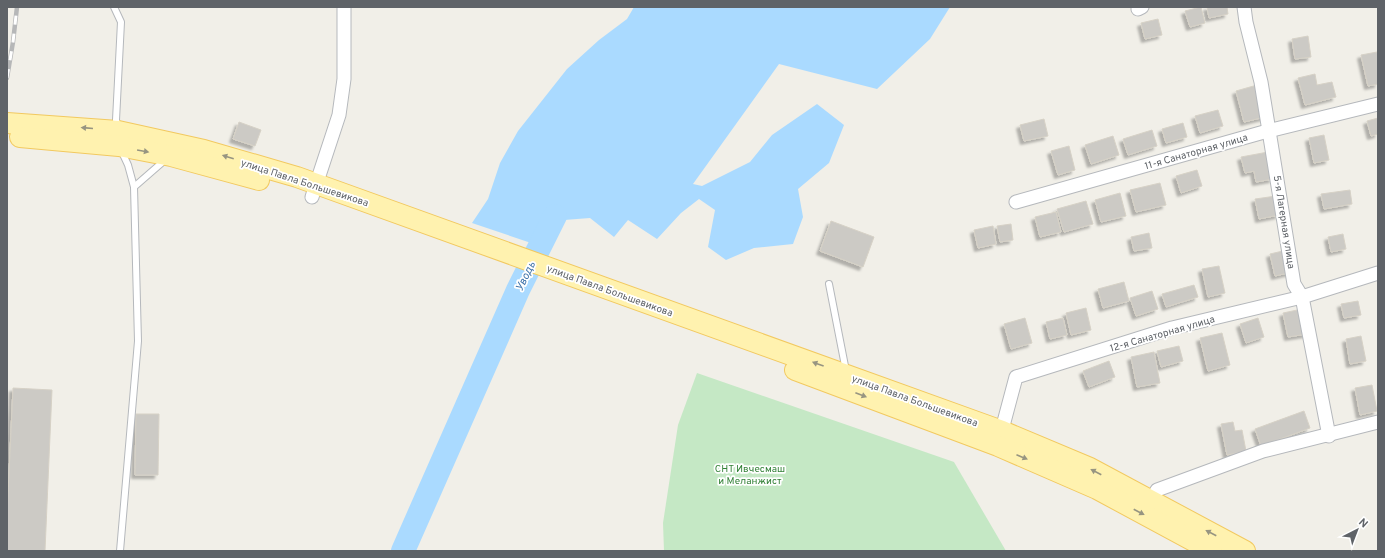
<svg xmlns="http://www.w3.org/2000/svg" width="1385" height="558" font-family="Overpass,sans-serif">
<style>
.green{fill:#c5e8c5}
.water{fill:#aadaff}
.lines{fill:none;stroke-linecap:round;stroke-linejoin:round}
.river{stroke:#aadaff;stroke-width:24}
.building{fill:#cccac5;stroke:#d6d1c6;filter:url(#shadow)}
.lane-casing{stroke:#b5b8bc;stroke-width:8}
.street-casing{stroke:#b5b8bc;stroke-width:15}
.primary-casing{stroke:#f2c960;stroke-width:22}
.lane{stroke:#fff;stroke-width:6}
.street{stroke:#fff;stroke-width:13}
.primary{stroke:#fff2af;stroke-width:20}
.rail-casing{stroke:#b6b7b8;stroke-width:4.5}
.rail{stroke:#fff;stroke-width:3;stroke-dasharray:9;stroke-linecap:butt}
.oneway{fill:#979581}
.labels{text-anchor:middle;stroke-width:3.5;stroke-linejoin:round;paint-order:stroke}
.street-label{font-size:10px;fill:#5f6368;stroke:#fff}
.park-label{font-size:10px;fill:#348238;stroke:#fff}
.water-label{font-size:11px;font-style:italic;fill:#4174aa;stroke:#fff}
</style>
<defs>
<filter id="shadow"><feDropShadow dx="-3.5" dy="3.5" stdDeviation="1" flood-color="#0004"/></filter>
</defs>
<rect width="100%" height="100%" fill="#f1efe8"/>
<polygon class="green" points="697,373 954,462 1006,551 664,551 663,523 678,425"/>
<polygon class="water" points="634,7 950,7 930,39 877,89 779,64 693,184 702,186 750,162 772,135 817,104 844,125 829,163 798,189 803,217 793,244 754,248 726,260 708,247 715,210 699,199 681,213 657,239 628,220 614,237 590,218 564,220 546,248 472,223 488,199 500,163 518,131 567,69 599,40 627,19"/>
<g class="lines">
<polyline class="river" points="403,551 518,290 555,216"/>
</g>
<g class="building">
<polygon points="1201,7 1205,23 1190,27 1185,11"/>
<polygon points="1207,7 1227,7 1228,14 1209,18"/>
<polygon points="1158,19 1162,35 1145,39 1141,23"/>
<polygon points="1308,36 1311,57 1295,59 1292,39"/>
<polygon points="1377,52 1378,58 1378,84 1368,86 1361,55"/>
<polygon points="1315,74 1317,85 1332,82 1336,97 1305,105 1298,78"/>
<polygon points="1257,85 1265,117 1244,122 1236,91"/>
<polygon points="1218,110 1223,126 1200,133 1195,116"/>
<polygon points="1378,118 1378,134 1371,136 1367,121"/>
<polygon points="1044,119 1048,136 1024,141 1020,125"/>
<polygon points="239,122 261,130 255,146 233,139"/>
<polygon points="1183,123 1187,137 1166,143 1162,129"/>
<polygon points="1152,130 1157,146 1128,155 1123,139"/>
<polygon points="1324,135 1329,160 1314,163 1309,138"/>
<polygon points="1113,136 1119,155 1091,164 1085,145"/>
<polygon points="1069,146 1075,170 1058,175 1051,151"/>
<polygon points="1268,152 1273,179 1256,182 1254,171 1245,173 1241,157"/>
<polygon points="1197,170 1202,186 1181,193 1176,176"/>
<polygon points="1160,183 1166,205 1136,212 1130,190"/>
<polygon points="1350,190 1352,204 1324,209 1321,194"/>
<polygon points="1120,193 1126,216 1101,222 1095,200"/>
<polygon points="1276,196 1279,215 1259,219 1255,199"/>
<polygon points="1086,201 1093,224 1064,232 1057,209"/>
<polygon points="1056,212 1061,232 1040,237 1035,217"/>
<polygon points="831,221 874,237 863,267 820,251"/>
<polygon points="1011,224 1013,240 1000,242 997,226"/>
<polygon points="993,226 996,244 978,248 974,230"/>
<polygon points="1149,233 1152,248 1134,251 1131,237"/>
<polygon points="1343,234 1346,249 1331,252 1328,237"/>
<polygon points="1287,250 1292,272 1275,276 1270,254"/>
<polygon points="1219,266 1225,293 1208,297 1202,269"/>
<polygon points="1124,282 1129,301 1103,308 1098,289"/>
<polygon points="1194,285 1198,297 1166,307 1162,294"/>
<polygon points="1152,291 1158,309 1136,316 1130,298"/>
<polygon points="1358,301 1361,315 1344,318 1341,304"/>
<polygon points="1086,308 1091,330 1071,335 1066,313"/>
<polygon points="1302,309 1307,334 1288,337 1283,313"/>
<polygon points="1025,318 1032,343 1011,349 1004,324"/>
<polygon points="1063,318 1067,335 1050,339 1046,322"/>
<polygon points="1258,318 1264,337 1246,343 1240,324"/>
<polygon points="1222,333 1230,365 1208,371 1200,338"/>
<polygon points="1361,336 1366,361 1350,364 1346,339"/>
<polygon points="1179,346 1183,361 1161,367 1157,351"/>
<polygon points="1154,352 1160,383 1137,387 1131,357"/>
<polygon points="1109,361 1115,377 1089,387 1083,371"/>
<polygon points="1372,385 1377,411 1360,415 1355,388"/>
<polygon points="13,388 52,390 45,551 7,551 7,516"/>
<polygon points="1304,411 1310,428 1261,446 1255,429"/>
<polygon points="136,414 159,414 158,475 135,475"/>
<polygon points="1233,422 1235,431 1242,430 1246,451 1227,455 1221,424"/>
</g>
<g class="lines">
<defs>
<g id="lane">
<polyline points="114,7 121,22 116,120 118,127"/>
<polyline points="121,150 128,165 134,187"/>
<polyline points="829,284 846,371"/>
<polyline points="120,551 138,341 134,187 165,160"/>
</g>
<g id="street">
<polyline points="1244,7 1246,22 1261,82 1294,284 1302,297 1329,436"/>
<polyline points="1138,9 1142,7"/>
<polyline points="312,197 339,115 344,79 344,7"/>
<polyline points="1016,202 1264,132 1378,104"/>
<polyline points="1000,437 1016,377 1172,328 1302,297 1378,273"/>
<polyline points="1151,501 1157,490 1263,451 1378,422"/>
</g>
<g id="primary">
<polyline points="7,123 118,131 204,150 297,177 1002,431 1090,468 1245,551"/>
<polyline points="20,137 119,146 171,156 259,180"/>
<polyline points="795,370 998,446 1097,489 1212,551"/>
</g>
</defs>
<use href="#lane" class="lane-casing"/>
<use href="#street" class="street-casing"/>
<use href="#primary" class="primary-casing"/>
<use href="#lane" class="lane"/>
<use href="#street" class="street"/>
<use href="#primary" class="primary"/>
<defs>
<polyline id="rail" points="7,78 13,42 17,7"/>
</defs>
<use href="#rail" class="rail-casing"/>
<use href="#rail" class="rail"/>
</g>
<defs><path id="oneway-solid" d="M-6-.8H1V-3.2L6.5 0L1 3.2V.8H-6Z"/></defs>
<g class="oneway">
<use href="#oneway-solid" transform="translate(87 128) rotate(-175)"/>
<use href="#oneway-solid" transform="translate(143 151) rotate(10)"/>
<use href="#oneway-solid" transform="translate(228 157) rotate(-163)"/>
<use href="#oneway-solid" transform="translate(818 364) rotate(-160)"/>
<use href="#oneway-solid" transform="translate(861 395) rotate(21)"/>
<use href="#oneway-solid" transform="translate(1022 457) rotate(23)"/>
<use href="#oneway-solid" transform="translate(1096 472) rotate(-152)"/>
<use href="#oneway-solid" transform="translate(1139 512) rotate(28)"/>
<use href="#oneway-solid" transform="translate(1211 533) rotate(-152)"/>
</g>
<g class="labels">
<g class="street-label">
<text transform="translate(1196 151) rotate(-16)" y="4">11-я Санаторная улица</text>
<text transform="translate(305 182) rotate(18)" y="4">улица Павла Большевикова</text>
<text transform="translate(1285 222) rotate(81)" y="4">5-я Лагерная улица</text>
<text transform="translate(610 290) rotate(20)" y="4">улица Павла Большевикова</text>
<text transform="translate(1162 333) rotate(-16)" y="4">12-я Санаторная улица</text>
<text transform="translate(915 400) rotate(20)" y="4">улица Павла Большевикова</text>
</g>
<g class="park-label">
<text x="750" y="472">СНТ Ивчесмаш<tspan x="750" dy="12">и Меланжист</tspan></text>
</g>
<g class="water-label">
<text transform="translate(525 276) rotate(-64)" y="4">Уводь</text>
</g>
</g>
<rect width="1385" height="558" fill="none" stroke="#5f6368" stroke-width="16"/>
<g transform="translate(1357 530) rotate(42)" stroke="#ffffff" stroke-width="3" paint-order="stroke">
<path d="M0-3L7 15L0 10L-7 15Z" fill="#5f6368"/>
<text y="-6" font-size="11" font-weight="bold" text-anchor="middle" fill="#5f6368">N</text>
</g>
</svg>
